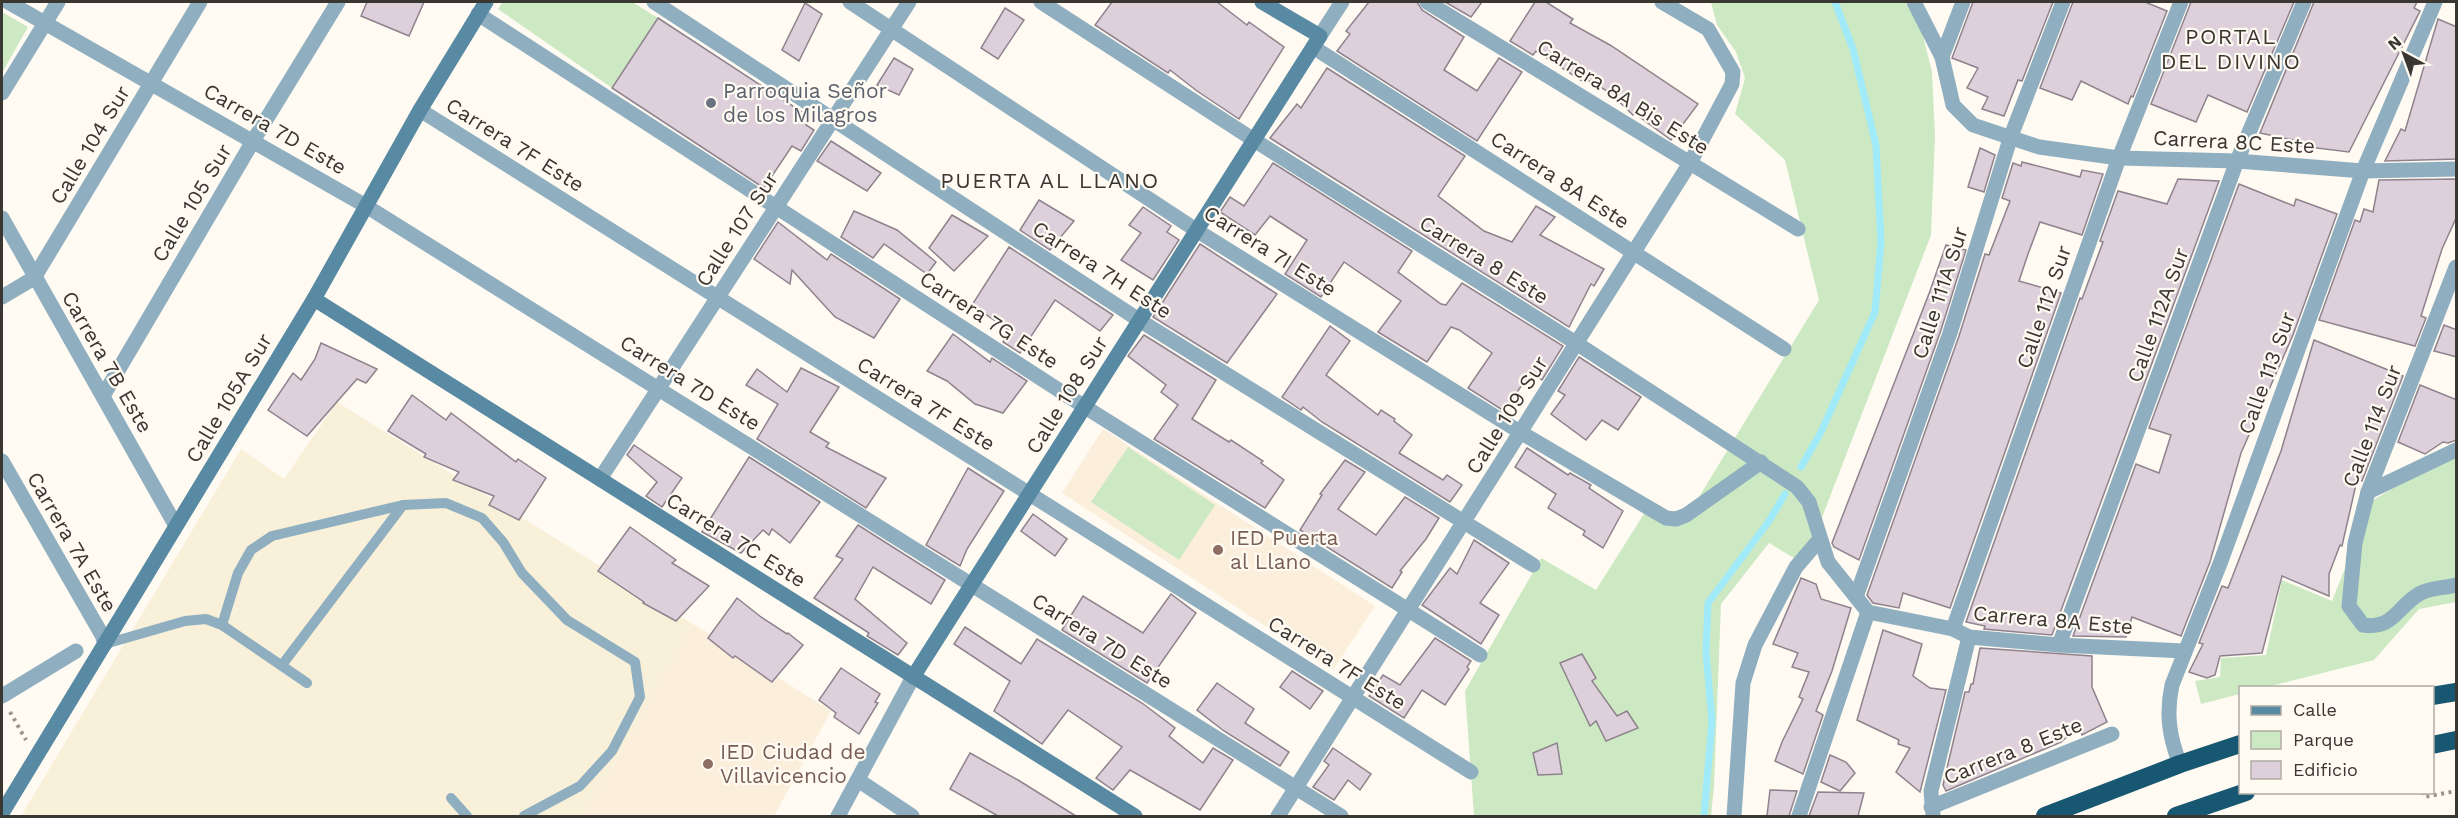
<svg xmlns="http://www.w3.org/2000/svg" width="2458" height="818" font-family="'Work Sans',sans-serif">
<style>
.industrial{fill:#f9f0da}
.built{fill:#fbeeda}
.green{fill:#cde9c3}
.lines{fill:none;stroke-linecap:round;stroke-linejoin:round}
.stream{stroke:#a0eafa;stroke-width:7}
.building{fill:#ddd0db;stroke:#8e838d;stroke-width:1.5}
.path{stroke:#98938d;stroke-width:4;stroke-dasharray:3 4.5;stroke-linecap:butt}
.lane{stroke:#8fafc0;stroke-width:10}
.street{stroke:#8fafc0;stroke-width:15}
.secondary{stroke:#598aa3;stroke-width:15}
.highway{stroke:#185772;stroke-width:18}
.worship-dot{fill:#6b7280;stroke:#fffaf2;stroke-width:2}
.education-dot{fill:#8d6e63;stroke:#fffaf2;stroke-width:2}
.labels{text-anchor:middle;stroke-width:4.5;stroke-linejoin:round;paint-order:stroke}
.worship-label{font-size:21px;fill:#5b616d;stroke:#fffaf2;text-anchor:start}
.street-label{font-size:21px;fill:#3a3631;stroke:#fffaf2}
.education-label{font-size:21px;fill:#785e54;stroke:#fffaf2;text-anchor:start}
.neighbourhood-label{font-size:22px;letter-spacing:1.5px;fill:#3a3631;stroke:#fffaf2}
</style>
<rect width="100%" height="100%" fill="#fffaf2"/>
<polygon class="industrial" points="337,402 693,624 584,816 21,816 241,449 284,479"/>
<g class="built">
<polygon points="1103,429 1375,606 1333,670 1062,493"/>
<polygon points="693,624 831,711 774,816 584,816"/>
</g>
<g class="green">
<polygon points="503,2 632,2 658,18 612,88 498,9"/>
<polygon points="1711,2 1905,2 1921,28 1932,72 1935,136 1931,235 1804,564 1769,543 1721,604 1714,786 1711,816 1474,816 1465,691 1541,558 1596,590 1652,501 1685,520 1819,300 1785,160 1735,114 1745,78 1736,52 1717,25"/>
<polygon points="2,12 28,27 2,73"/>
<polygon points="1128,447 1215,505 1179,560 1091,502"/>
<polygon points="2456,449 2456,602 2419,609 2374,660 2267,687 2240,688 2240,694 2201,704 2195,681 2220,677 2221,658 2266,655 2282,580 2332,601 2372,501"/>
</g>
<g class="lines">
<g class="stream">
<polyline points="1801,467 1821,432 1875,312 1881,242 1876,145 1853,49 1835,2"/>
<polyline points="1704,816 1712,721 1706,652 1708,603 1769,521 1785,494"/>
</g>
</g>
<g class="building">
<polygon points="367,2 424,2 409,36 361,16"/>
<polygon points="1112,2 1217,2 1247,25 1249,22 1284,47 1239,119 1197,91 1170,70 1168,73 1095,25"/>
<polygon points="1369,2 1417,2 1422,10 1464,37 1444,70 1477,91 1499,58 1522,72 1477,141 1337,51 1350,34 1346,31"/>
<polygon points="1445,2 1482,2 1471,17"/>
<polygon points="1535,2 1546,2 1573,19 1570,23 1610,45 1698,104 1671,140 1634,113 1633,115 1609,92 1584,78 1582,81 1536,51 1533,55 1510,41"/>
<polygon points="1973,2 2053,2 2022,81 2018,80 2004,116 1982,109 1988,97 1967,88 1978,68 1952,58"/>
<polygon points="2073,2 2145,2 2167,11 2133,97 2131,96 2128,104 2081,81 2072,100 2040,88"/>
<polygon points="2191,2 2294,2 2247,112 2208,95 2196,122 2151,104"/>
<polygon points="2314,2 2417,2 2414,8 2420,11 2349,152 2300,146 2302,142 2260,133"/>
<polygon points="805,3 822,14 799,61 782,50"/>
<polygon points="1005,8 1024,20 998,59 981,48"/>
<polygon points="658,18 811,118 806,125 814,130 801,151 792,146 764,188 612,88"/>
<polygon points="2438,19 2457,27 2457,159 2385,161 2401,129 2405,131"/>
<polygon points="894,58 913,69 899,95 877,85"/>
<polygon points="1327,68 1465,156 1438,196 1484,231 1512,242 1536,206 1555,217 1540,235 1604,269 1594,286 1591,284 1569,327 1270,138 1297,104 1301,108"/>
<polygon points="831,141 881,173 867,191 817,161"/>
<polygon points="1980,148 1995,155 1984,192 1968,187"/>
<polygon points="2022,162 2080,177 2082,170 2103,174 2082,235 2040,222 2028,254 2019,281 2061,293 1950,608 1903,593 1899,608 1873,603 1867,595 1959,336 1985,254 1989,255 2010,201 2002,198 2013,163 2021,166"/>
<polygon points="1273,163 1412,251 1398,272 1441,304 1446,305 1462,283 1563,346 1542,380 1531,372 1504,411 1468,388 1492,353 1459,330 1451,327 1427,362 1378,332 1401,301 1344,262 1321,297 1285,274 1307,240 1270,216 1255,235 1220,212 1230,197 1244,206"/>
<polygon points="2178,179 2219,181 2052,635 1984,629 1985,626 1966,622 2080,298 2082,299 2103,242 2100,241 2118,191 2167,204"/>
<polygon points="2457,179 2457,216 2442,249 2421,316 2426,318 2415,346 2319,320 2355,220 2360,222 2364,209 2373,212 2379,180"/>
<polygon points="2239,184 2294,206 2296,199 2337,214 2293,335 2241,453 2210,562 2181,636 2132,617 2126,637 2073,636 2136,464 2159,473 2171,435 2149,428"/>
<polygon points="1039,200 1074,221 1050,250 1020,230"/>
<polygon points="1143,207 1171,226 1167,232 1179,240 1153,280 1121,260 1141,233 1129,225"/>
<polygon points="854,211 897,230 936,262 927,274 884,244 873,258 841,237"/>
<polygon points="952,215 988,236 954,271 929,248"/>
<polygon points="778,222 827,260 831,254 900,299 874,338 835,317 792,270 790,284 754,259"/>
<polygon points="1200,244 1277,294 1227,363 1153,317"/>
<polygon points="1946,245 1966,250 1941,330 1859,560 1834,547 1832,543 1930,291"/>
<polygon points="1009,247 1113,315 1100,331 1055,300 1020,353 1003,342 1010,331 972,305"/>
<polygon points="2444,325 2457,330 2457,357 2434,351"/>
<polygon points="1330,326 1350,341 1326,375 1378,415 1381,410 1395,419 1394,421 1412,435 1399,453 1443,480 1447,475 1462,485 1450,502 1322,422 1303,407 1301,410 1282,397"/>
<polygon points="953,334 990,362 992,358 1027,381 1003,413 975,404 947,381 927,371"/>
<polygon points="1144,335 1216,380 1192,419 1229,442 1231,440 1263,461 1261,463 1284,480 1265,508 1154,439 1178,405 1161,392 1166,385 1128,356"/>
<polygon points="2314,340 2403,376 2362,481 2357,480 2342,546 2340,545 2329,574 2329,596 2282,576 2262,653 2220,656 2215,675 2207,678 2189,672 2203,644 2199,643 2222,586 2228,588 2281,451"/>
<polygon points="321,343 377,369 366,383 357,379 307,436 268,410 293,373 301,380 315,359"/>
<polygon points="1579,357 1641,397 1618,430 1602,420 1586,440 1551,414 1565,395 1558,391"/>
<polygon points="801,368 839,387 810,432 829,443 826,447 886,478 866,508 757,439 778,404 746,385 757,369 787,392"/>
<polygon points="2420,385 2457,400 2457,440 2448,443 2443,442 2425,454 2398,442"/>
<polygon points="412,395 446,420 451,413 516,462 518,459 546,478 519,520 489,505 494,496 453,480 459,472 424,457 426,454 388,431"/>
<polygon points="634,445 682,478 662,507 646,496 657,482 627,455"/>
<polygon points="1527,448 1568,475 1570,473 1591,485 1589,488 1623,511 1603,548 1583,535 1585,531 1548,508 1556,494 1515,467"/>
<polygon points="749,457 820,502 790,543 772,529 769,535 763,530 741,553 702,532"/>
<polygon points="1345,460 1365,472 1338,509 1376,535 1405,497 1439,518 1426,539 1400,571 1402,572 1392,588 1300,530 1322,495 1320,494"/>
<polygon points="968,468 1004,491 967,549 960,566 926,545"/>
<polygon points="1033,514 1067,539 1055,556 1021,531"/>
<polygon points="858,525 945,580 931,604 873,567 855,599 907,643 898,655 867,636 869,633 814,598 843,559 836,556"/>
<polygon points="630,527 676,560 672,563 709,586 676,621 643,603 644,602 598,571"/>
<polygon points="1474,540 1509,563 1480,603 1499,615 1481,644 1422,605 1450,568 1457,574"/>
<polygon points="1801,578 1816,584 1821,599 1851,608 1832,671 1816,711 1823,715 1803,774 1775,761 1782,742 1803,699 1799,697 1809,672 1792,667 1798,653 1773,644"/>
<polygon points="1171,594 1196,613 1147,683 1062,630 1083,596 1143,633"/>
<polygon points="737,598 761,617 787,634 788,633 803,645 772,682 735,656 733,658 708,638"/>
<polygon points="965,627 1021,664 1037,639 1142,703 1175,728 1169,736 1203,763 1213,748 1233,760 1200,810 1130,770 1113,790 1096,778 1122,747 1068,710 1042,744 994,711 1010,681 954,644"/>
<polygon points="1883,630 1922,644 1913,676 1930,688 1946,690 1920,792 1896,772 1910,748 1898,744 1899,740 1857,720"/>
<polygon points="1435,638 1471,661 1467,667 1469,669 1445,705 1422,690 1404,718 1369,696 1383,675 1400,685"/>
<polygon points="1980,648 2092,656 2092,687 2107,722 2082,735 2079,726 2061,742 1946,791 1943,785 1965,692 1969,692 1971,684 1973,684"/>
<polygon points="1582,654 1596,678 1592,681 1617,716 1627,711 1638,728 1606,741 1596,721 1590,726 1560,663"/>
<polygon points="841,668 880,694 875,702 878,703 859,734 834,717 836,713 819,700"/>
<polygon points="1292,671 1323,691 1310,709 1280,687"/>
<polygon points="1217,683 1254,709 1245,723 1289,752 1280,766 1224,731 1197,710"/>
<polygon points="1557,743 1562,774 1538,775 1533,753"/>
<polygon points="1333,748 1371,774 1360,790 1348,780 1334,800 1313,787 1329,765 1324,761"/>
<polygon points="970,753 1018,780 1076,816 998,816 950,789"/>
<polygon points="1830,755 1846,762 1855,773 1840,791 1821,782"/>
<polygon points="1770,790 1797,791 1789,816 1767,816"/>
<polygon points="1818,792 1864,793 1858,816 1809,816"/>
</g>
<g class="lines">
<g class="path">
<polyline points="10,712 26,740"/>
<polyline points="2423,792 2424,797 2456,791"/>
</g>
<g class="lane">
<polyline points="222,625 238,573 251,550 272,536 403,505 446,503 482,518 503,542 522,573 567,620 635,662 640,697 612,751 580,786 524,816"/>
<polyline points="105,644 185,621 206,619 222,625 307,683"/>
<polyline points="282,665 403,505"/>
<polyline points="451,798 467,816"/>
</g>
<g class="street">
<polyline points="8,2 366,206 1341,816"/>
<polyline points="654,2 1139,320 1533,565"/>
<polyline points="850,2 1196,230 1520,432 1666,518 1676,519 1686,515 1761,462"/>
<polyline points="1041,2 1254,140 1576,343 1797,487 1809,502 1828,562 1868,612 1953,629 1969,637 2059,645 2184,651"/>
<polyline points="1427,2 1798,229"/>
<polyline points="1914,2 1942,57 1953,105 1973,125 2039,147 2119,158 2237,161 2363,171 2456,169"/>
<polyline points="478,14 1085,407 1480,655"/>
<polyline points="1320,36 1342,2"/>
<polyline points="1313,47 1784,349"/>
<polyline points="1942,57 1963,2"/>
<polyline points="2,93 58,2"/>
<polyline points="420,110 1471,772"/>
<polyline points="2,218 176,526"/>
<path d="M2456,267l-88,225 -13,51 -6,63 14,19c31,4 34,-18 56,-31 10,-6 26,-6 37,-9"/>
<polyline points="2,297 34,278 200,2"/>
<polyline points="103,396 253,141 338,2"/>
<polyline points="2,461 102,635 105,644"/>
<polyline points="600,479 909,2"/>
<polyline points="2368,492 2456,450"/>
<polyline points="1856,597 1950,333 2011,136 2063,2"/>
<polyline points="1953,629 2119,158 2181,2"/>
<polyline points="2059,645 2237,161 2304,2"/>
<polyline points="2,696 76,651"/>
<path d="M2180,764c-11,-27 -14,-51 -8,-79l49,-124 142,-390 72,-169"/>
<polyline points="858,780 912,816"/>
<polyline points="1931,807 2112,734"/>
<polyline points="1933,815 1931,791 1969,637"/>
<polyline points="838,816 913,677"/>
<polyline points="1278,816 1690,163 1732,84 1733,72 1708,29 1662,2"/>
<polyline points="1734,816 1743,683 1755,645 1796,567 1820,539"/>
<polyline points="1799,816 1868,612"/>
</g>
<g class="secondary">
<polyline points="314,299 1135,816"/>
<polyline points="913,677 1320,36 1262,2"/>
<polyline points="2,813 314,299 420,110 486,2"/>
</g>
<g class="highway">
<polyline points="2432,696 2456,692"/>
<polyline points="2432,745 2456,740"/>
<polyline points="2045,816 2180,764 2240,744"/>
<polyline points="2176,816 2246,792"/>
</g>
</g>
<circle class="worship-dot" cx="711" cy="103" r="6"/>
<g class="education-dot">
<circle cx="1218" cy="550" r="6"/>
<circle cx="708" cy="764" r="6"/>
</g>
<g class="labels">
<g class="worship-label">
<text x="723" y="98">Parroquia Señor<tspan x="723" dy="24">de los Milagros</tspan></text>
</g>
<g class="street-label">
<text transform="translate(1623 97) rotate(32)" y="7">Carrera 8A Bis Este</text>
<text transform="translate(275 129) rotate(30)" y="7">Carrera 7D Este</text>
<text transform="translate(2234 142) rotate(3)" y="7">Carrera 8C Este</text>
<text transform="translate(90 145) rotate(-59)" y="7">Calle 104 Sur</text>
<text transform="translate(515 145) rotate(32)" y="7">Carrera 7F Este</text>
<text transform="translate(1560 180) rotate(33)" y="7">Carrera 8A Este</text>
<text transform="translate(192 203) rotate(-59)" y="7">Calle 105 Sur</text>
<text transform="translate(737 229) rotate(-57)" y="7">Calle 107 Sur</text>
<text transform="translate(1270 251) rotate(32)" y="7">Carrera 7I Este</text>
<text transform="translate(1484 260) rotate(32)" y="7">Carrera 8 Este</text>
<text transform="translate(1102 270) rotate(33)" y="7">Carrera 7H Este</text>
<text transform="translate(1940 293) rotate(-72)" y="7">Calle 111A Sur</text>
<text transform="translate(2044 307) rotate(-71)" y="7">Calle 112 Sur</text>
<text transform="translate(2158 315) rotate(-70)" y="7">Calle 112A Sur</text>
<text transform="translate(989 320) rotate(33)" y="7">Carrera 7G Este</text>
<text transform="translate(107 362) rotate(60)" y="7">Carrera 7B Este</text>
<text transform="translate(2267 373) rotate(-70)" y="7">Calle 113 Sur</text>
<text transform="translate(690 383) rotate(32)" y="7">Carrera 7D Este</text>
<text transform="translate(1067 395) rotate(-58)" y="7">Calle 108 Sur</text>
<text transform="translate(229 398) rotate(-59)" y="7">Calle 105A Sur</text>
<text transform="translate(926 404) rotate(32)" y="7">Carrera 7F Este</text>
<text transform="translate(1507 415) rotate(-58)" y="7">Calle 109 Sur</text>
<text transform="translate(2372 426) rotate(-69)" y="7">Calle 114 Sur</text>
<text transform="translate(736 540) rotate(32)" y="7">Carrera 7C Este</text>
<text transform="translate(72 542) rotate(60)" y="7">Carrera 7A Este</text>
<text transform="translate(2053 620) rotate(5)" y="7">Carrera 8A Este</text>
<text transform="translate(1102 641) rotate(32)" y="7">Carrera 7D Este</text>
<text transform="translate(1337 663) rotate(32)" y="7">Carrera 7F Este</text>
<text transform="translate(2013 751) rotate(-22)" y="7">Carrera 8 Este</text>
</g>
<g class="education-label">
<text x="1230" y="545">IED Puerta<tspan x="1230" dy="24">al Llano</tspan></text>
<text x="720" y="759">IED Ciudad de<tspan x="720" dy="24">Villavicencio</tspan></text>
</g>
<g class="neighbourhood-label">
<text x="2231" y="44">PORTAL<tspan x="2231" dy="25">DEL DIVINO</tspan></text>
<text x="1050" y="188">PUERTA AL LLANO</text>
</g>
</g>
<rect width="2458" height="818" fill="none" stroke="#3a3631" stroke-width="6"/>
<rect x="2239" y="686" width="195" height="108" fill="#fffaf2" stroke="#b0aca5" stroke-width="1.5"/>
<rect x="2251" y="706" width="30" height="9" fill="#598aa3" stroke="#b0aca5" stroke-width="1.5"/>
<text x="2293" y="716" font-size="18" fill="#3a3631">Calle</text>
<rect x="2251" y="731" width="30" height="18" fill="#cde9c3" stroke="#b0aca5" stroke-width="1.5"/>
<text x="2293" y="746" font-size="18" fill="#3a3631">Parque</text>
<rect x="2251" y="761" width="30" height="18" fill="#ddd0db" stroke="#b0aca5" stroke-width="1.5"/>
<text x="2293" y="776" font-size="18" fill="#3a3631">Edificio</text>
<g transform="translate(2404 54) rotate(319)" stroke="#fffaf2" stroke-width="4.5" paint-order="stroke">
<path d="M0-4.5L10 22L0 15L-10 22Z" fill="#3a3631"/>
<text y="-9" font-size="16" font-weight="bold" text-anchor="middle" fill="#3a3631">N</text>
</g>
</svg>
